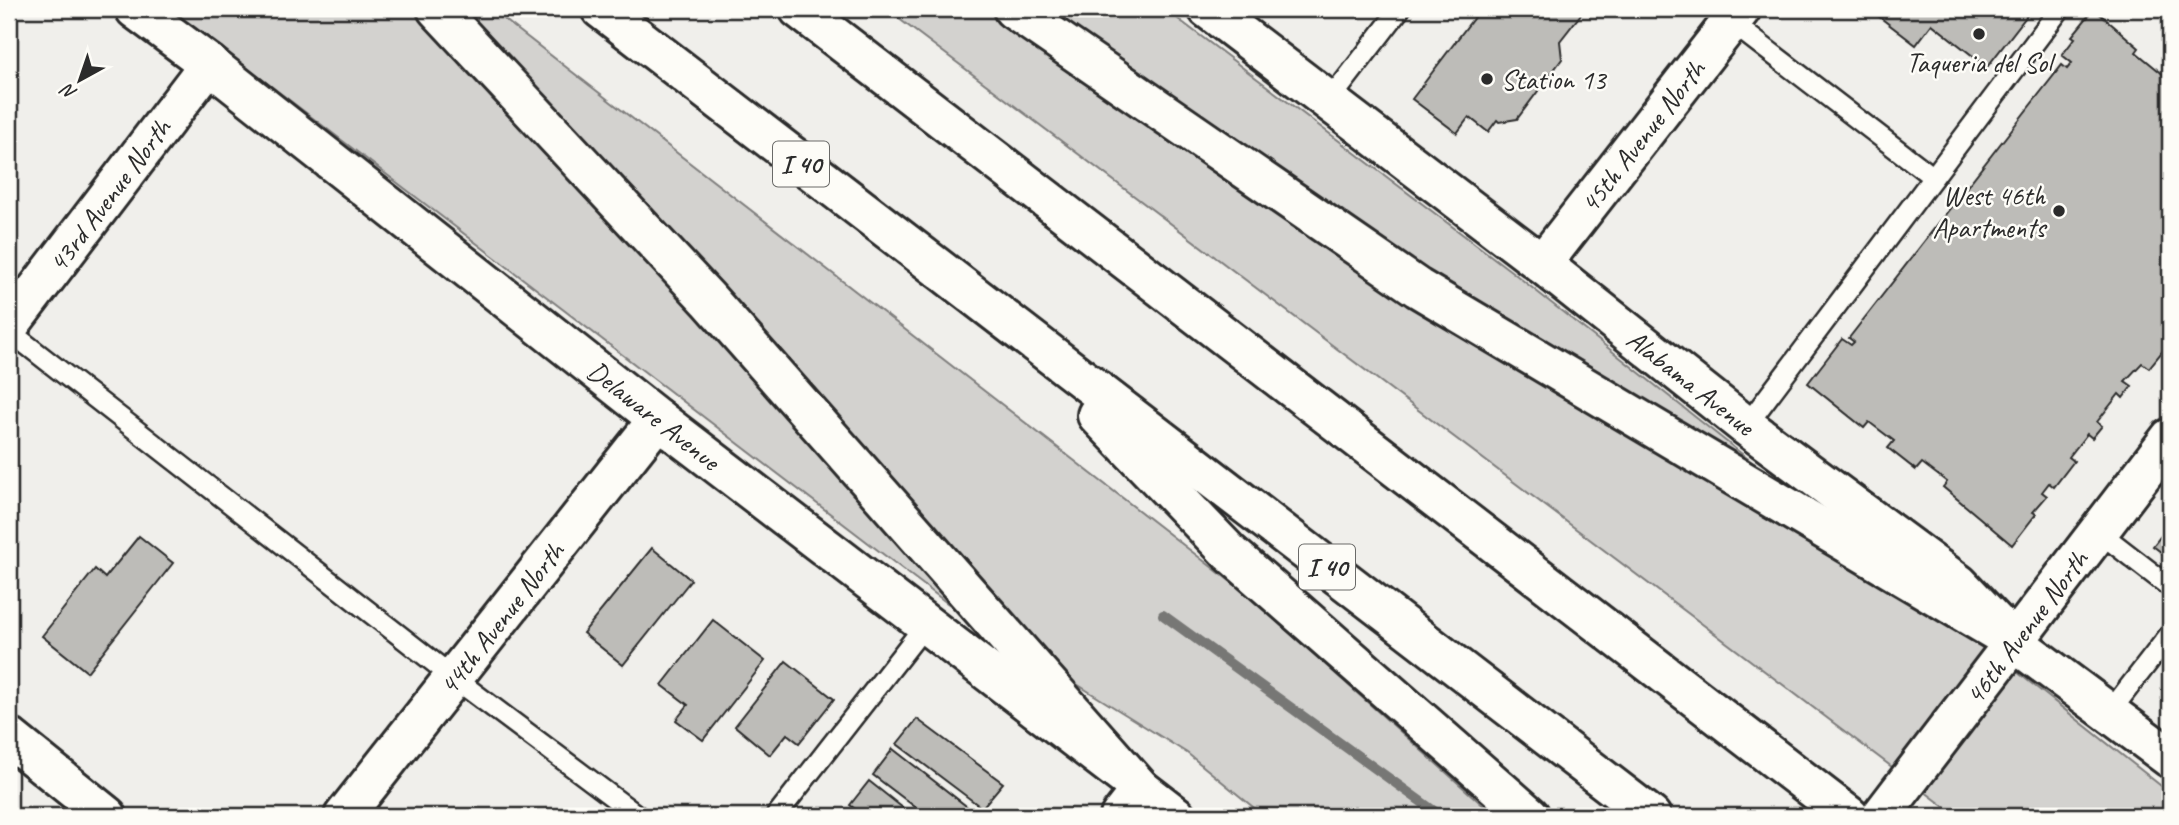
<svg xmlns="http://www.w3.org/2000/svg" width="2179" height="825" font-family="Caveat,sans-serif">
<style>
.green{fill:#d3d2cf;stroke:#7f7e7d;stroke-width:2}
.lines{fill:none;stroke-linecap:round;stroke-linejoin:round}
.stream{stroke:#777775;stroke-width:10}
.building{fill:#bdbcb8;stroke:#2b2b2b;stroke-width:2}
.service-casing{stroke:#2b2b2b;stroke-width:24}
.minor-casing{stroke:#2b2b2b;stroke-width:44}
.secondary-casing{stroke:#2b2b2b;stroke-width:44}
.motorway-casing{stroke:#2b2b2b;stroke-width:44}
.service{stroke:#fdfcf7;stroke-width:19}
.minor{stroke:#fdfcf7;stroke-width:38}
.secondary{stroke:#fdfcf7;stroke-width:38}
.motorway{stroke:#fdfcf7;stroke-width:38}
.poi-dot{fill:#2b2b2b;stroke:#fdfcf7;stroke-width:2.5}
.labels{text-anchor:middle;stroke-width:5;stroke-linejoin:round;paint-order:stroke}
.shield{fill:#fdfcf7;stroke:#6a6a68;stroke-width:2}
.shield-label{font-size:26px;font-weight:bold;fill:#2b2b2b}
.poi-label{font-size:28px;fill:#2b2b2b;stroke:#fdfcf7}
.street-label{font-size:28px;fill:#2b2b2b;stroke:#fdfcf7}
</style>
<rect width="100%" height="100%" fill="#f0efeb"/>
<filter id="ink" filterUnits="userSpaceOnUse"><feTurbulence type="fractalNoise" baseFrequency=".0143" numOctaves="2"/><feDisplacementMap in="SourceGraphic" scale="14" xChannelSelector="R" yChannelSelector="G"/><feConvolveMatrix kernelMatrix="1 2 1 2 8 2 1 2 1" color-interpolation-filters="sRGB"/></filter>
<g filter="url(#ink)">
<g class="green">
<polygon points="170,9 491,9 1244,592 1495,816 1264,816 1187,753 947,603"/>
<polygon points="886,9 1165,9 1511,271 2170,793 2170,816 1957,816"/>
</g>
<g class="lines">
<polyline class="stream" points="1163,615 1441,816"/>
</g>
<g class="building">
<polygon points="1473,9 1585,9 1560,41 1562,59 1517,119 1499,122 1497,120 1488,132 1469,117 1457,133 1412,99 1478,12"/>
<polygon points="1869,9 2032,9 1987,67 1932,24 1916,45"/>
<polygon points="2094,9 2139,48 2136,52 2164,75 2168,69 2170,71 2170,327 2166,333 2170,337 2170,342 2149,368 2142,363 2125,381 2132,386 2123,398 2119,394 2097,422 2102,426 2092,438 2087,434 2069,457 2074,461 2054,487 2049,483 2042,492 2047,496 2033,512 2036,514 2012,545 1943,487 1947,482 1922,463 1916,470 1888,448 1894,441 1869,422 1864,428 1808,383 1842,339 1851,345 1854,342 1849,338 2036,98 2062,65 2067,69 2072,63 2062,55 2075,38 2072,36"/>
<polygon points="2170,524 2170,559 2153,546"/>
<polygon points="139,536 173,563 87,672 42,636 95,569 105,578"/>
<polygon points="652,548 691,580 623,665 583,633"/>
<polygon points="713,620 765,661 703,740 676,720 688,705 662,685"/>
<polygon points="786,661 834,699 799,743 787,734 770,755 735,726"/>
<polygon points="917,719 1003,783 982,808 897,744"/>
<polygon points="893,749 970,809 964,816 927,816 873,775"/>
<polygon points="869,781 913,816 864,816 850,805"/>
</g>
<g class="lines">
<defs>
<g id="service">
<polyline points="1714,9 1933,177"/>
<polyline points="1330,100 1400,9"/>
<polyline points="9,331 454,678 638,816"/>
<polyline points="1746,426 2060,9"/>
<polyline points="2099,532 2170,587"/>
<polyline points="2109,713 2170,634"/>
<polyline points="776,816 926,624"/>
</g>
<g id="minor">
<polyline points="135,9 209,64 658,419 1141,789 1120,816"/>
<polyline points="1208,9 1542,264 1746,426 1959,584 2001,628"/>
<polyline points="1542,264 1741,9"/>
<polyline points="9,326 209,64"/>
<polyline points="9,737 107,816"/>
<polyline points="344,816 658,419"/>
</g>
<g id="secondary">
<polyline points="2014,642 2170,758"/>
<polyline points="1141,789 1176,816"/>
<polyline points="1881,816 2170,438"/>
</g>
<g id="motorway">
<polyline points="437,9 709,300 1141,789"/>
<polyline points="601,9 1651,816"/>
<polyline points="799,9 1849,816"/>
<polyline points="1013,9 1418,288 2014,642"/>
<polyline points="1097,415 1229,552 1530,816"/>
</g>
</defs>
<use href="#service" class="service-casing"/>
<use href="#minor" class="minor-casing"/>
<use href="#secondary" class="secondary-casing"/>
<use href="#motorway" class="motorway-casing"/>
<use href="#service" class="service"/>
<use href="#minor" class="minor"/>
<use href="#secondary" class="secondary"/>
<use href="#motorway" class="motorway"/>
</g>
</g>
<g class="poi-dot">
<circle cx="1979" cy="34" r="7"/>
<circle cx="1487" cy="79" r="7"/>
<circle cx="2059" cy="211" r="7"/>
</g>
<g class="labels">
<g class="shield">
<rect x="773" y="141.5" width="56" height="45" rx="5"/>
<rect x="1299" y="544.5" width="56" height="45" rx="5"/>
</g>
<g class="shield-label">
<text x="801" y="173">I 40</text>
<text x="1327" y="576">I 40</text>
</g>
<g class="poi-label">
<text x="1979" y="72">Taqueria del Sol</text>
<text x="1501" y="89" text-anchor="start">Station 13</text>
<text x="2045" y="205" text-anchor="end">West 46th<tspan x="2045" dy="32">Apartments</tspan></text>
</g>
<g class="street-label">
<text transform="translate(1642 136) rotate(-52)" y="10">45th Avenue North</text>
<text transform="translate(109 195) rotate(-53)" y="10">43rd Avenue North</text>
<text transform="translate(1691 382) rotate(38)" y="10">Alabama Avenue</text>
<text transform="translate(654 415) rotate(38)" y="10">Delaware Avenue</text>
<text transform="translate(501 618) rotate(-52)" y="10">44th Avenue North</text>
<text transform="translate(2026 627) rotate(-53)" y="10">46th Avenue North</text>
</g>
</g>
<rect width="2179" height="825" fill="none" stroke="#fdfcf7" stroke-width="35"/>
<rect x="18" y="18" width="2144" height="790" fill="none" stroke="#2b2b2b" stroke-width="2.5" filter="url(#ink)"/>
<g transform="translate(80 80) rotate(220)" stroke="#fdfcf7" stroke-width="5" paint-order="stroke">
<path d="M0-5L12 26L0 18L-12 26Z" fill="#2b2b2b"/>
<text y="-10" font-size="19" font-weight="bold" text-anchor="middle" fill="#2b2b2b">N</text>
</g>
</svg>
